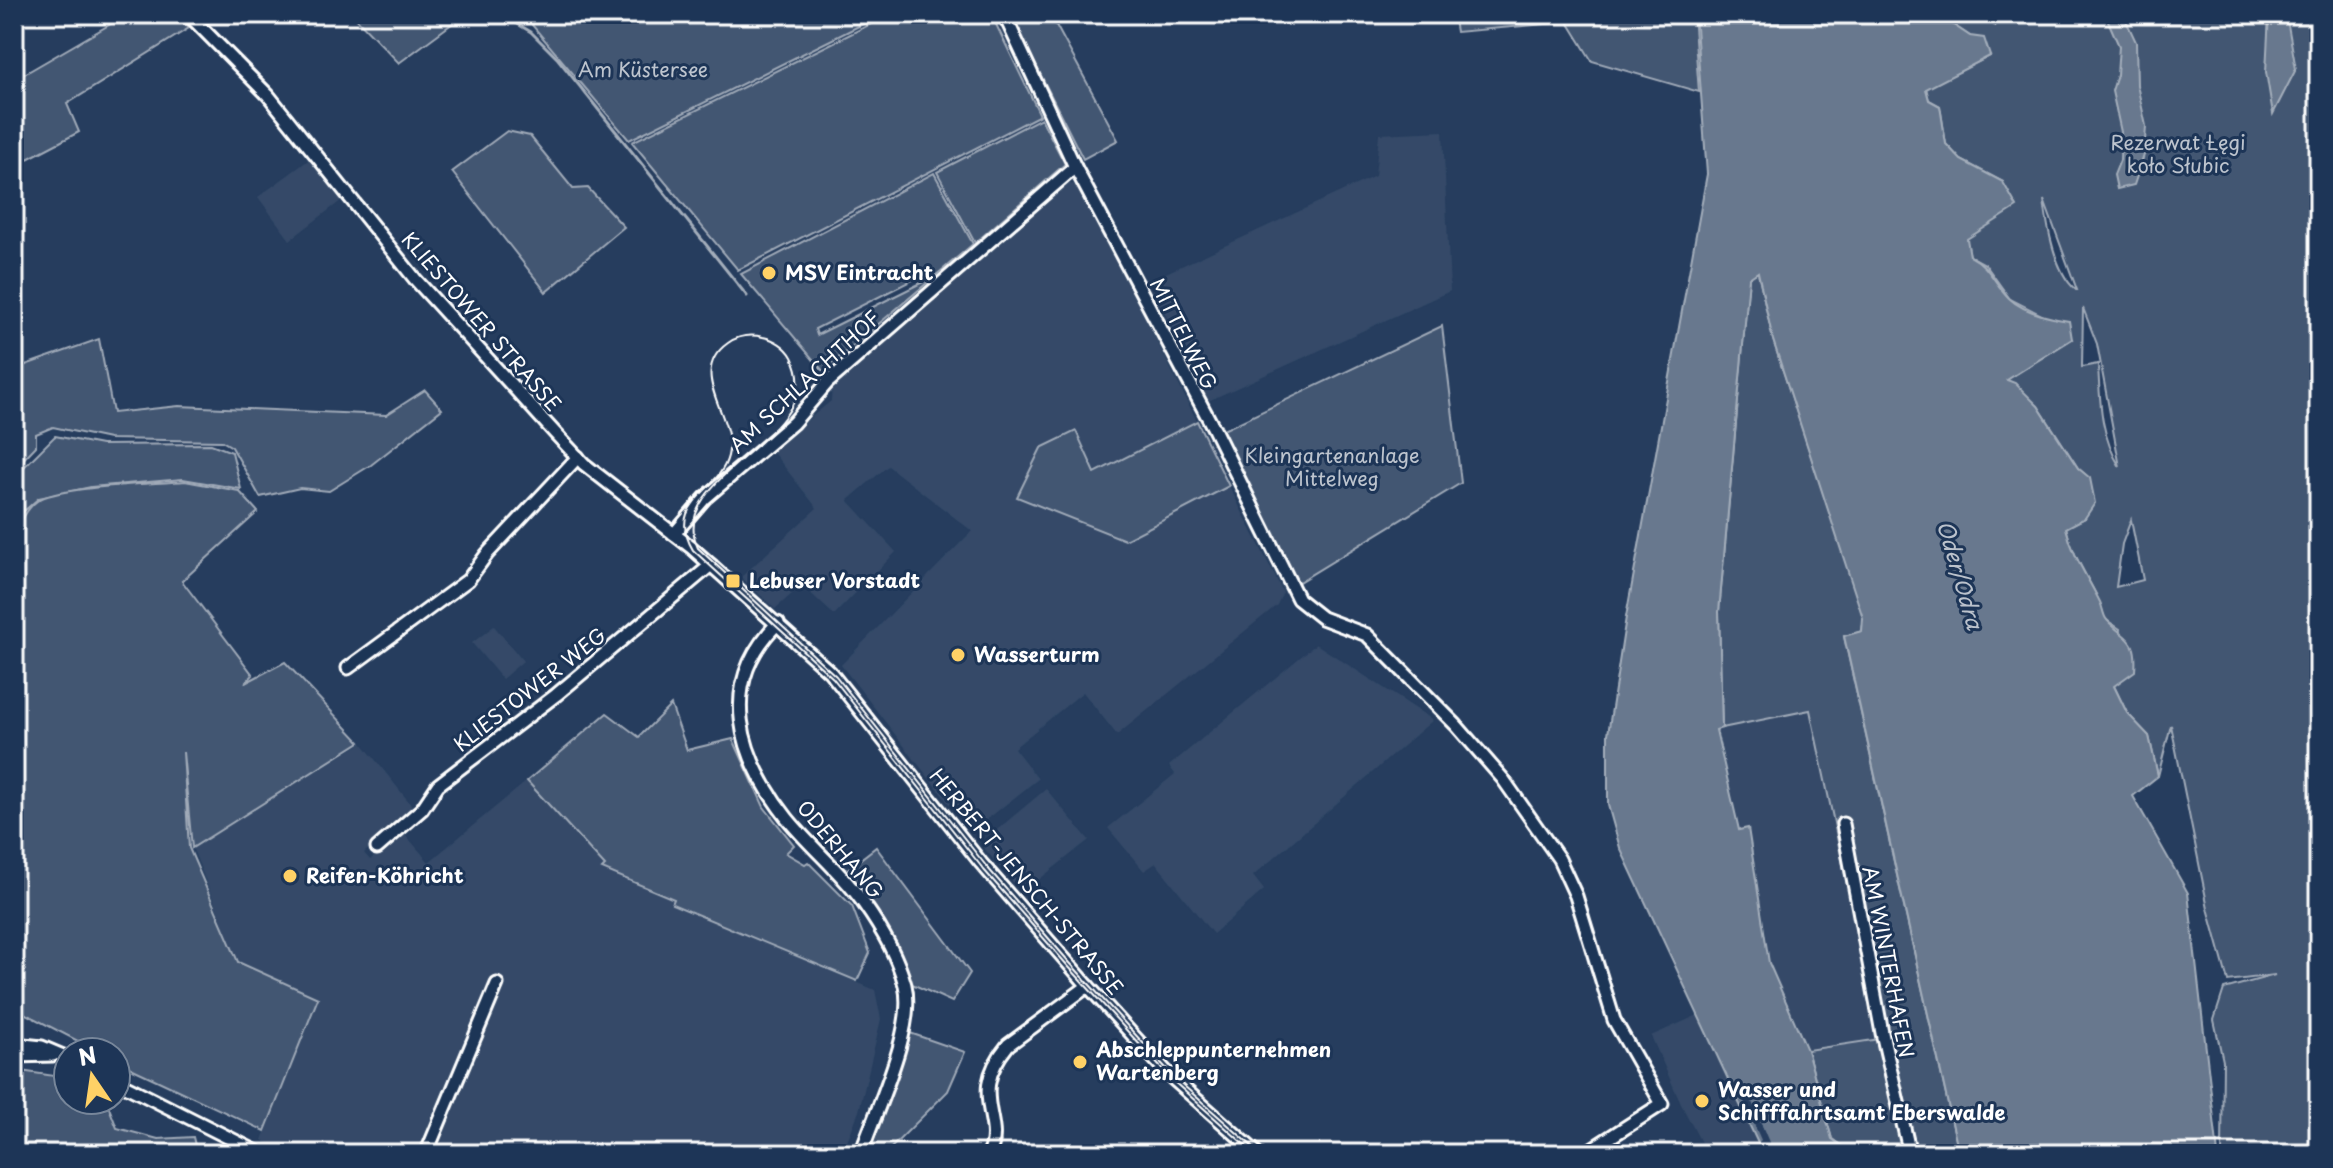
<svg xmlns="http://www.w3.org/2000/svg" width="2333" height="1168" font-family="'Playpen Sans',sans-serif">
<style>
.built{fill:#344a68}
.green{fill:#425672;stroke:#a0aab8;stroke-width:2;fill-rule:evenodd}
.water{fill:#67788e;stroke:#a4aebb;stroke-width:2}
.pier{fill:#263d5e}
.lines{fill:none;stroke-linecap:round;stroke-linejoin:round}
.stream{stroke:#a4aebb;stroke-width:3}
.minor-casing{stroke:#fff;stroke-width:17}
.minor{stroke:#1d3557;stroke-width:11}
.tram{stroke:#fff;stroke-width:2}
.poi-dot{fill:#ffd166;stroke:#1d3557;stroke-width:3}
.labels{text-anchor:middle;stroke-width:6;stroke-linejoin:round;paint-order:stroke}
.park-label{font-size:20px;fill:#bdc4ce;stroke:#1d3557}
.poi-label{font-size:20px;font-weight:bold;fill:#fff;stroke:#1d3557;text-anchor:start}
.street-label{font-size:20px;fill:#fff;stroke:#1d3557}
.water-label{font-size:22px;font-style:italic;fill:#bbc2cc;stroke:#1d3557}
</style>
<rect width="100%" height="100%" fill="#263d5e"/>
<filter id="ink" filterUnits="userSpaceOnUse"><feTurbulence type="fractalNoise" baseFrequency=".0125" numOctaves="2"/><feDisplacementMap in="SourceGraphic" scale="16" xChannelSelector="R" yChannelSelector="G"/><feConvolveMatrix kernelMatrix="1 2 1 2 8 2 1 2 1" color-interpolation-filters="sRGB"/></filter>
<g filter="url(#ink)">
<g class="built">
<polygon points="1443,131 1450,291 1208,401 1149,281 1375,176 1379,134"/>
<polygon points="310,159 342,200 290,240 258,197"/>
<polygon points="1065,184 1073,184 1083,194 1197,421 1094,474 1076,432 1041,448 1125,540 1229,486 1283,592 1277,605 1117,735 1083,692 1014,748 1038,779 971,832 841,665 972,531 888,466 848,500 896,552 834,615 802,585 775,609 741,577 817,508 771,450 831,401 832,384"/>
<polygon points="494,626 523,661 502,679 472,643"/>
<polygon points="1316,644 1433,720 1253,876 1264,890 1213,934 1156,863 1144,871 1108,828 1175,774 1169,766"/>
<polygon points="1810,709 1880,1039 1807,1050 1769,963 1748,829 1739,831 1716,729"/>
<polygon points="362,743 413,807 364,853 370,860 402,831 429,862 527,781 607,864 603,870 674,900 673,904 875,990 881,1019 859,1111 842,1154 287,1154 262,1140 318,998 238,962 192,847"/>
<polygon points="1046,789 1089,840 1022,893 983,847 994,837 992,834"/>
<polygon points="1698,1015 1755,1136 1762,1154 1707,1154 1681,1104 1651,1036"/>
</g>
<g class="green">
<polygon points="128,14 176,14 189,28 67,104 79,132 14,166 14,80"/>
<polygon points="352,14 458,14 457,20 399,63"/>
<polygon points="538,14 883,14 629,140 532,25"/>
<polygon points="891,14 991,14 1040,115 738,270 632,142"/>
<polygon points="1010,14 1050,14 1118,140 1083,159"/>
<polygon points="1453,14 1693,14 1699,92 1592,61 1568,22 1456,32"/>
<path d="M1937,14h54l4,13 -1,-13h325v1140h-97l1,-93 -9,-41 10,-31 51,-14 -47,6 -20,-73 -37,-183 -13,51 -9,-40 -22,-23 -13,-27 6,-57 -15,-10c-8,-33 -31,-54 -39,-92l19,-9 5,-39 -12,-11 -40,-62 -32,-26 66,-41 -24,-21 -38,-19 -25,-35 -15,-8 -4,-17 37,-57 -42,-22 -15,-16 -6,-38 -11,-6 -3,-12 64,-32 -20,-20zM2044,200l33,90h-1c-21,-17 -29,-64 -32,-90zM2083,308l14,36 23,123c-20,-32 -20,-66 -22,-103l-16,3zM2131,520l12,60 -27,7 6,-43z"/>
<polygon points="1041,118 1065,164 975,243 937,172"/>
<polygon points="507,131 530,136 573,189 588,188 624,227 546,292 452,172"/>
<path d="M934,173l39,71 -150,127 -82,-97zM930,271l3,6 -116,58 -2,-6z"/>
<polygon points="1758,272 1773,340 1864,618 1862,631 1844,637 1959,1154 1845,1154 1843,1147 1832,1139 1807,1050 1880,1039 1810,710 1722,728 1719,612 1749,277"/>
<polygon points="1442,326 1461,483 1297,583 1221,431"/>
<polygon points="99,339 113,413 179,406 386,415 425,390 442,409 371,465 329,491 300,488 260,497 232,447 222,441 109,439 53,427 36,434 36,446 14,469 14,369"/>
<polygon points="1197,421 1229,486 1125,540 1017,497 1041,448 1076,431 1095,473"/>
<polygon points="55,436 101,445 211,444 232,452 241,489 183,479 91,487 39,498 23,512 14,528 14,473 19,472"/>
<path d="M185,481l54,10 19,21 -76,69 71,94 -8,8 40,-21 75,80 -168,106 -9,-96 6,96 49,114 80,36 -53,133 -149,-70v-9h-17l-85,-44v-473c7,-12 13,-29 26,-36 26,-13 113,-15 145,-18z"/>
<polygon points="671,705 687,750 733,739 764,807 794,845 786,853 805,864 808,862 852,906 870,953 857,981 672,904 674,899 602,869 605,866 527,781 607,713 639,737"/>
<polygon points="876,847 970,973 952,1002 912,984 882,919 845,871"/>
<polygon points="910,1033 965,1052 948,1091 885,1154 869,1154"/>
<polygon points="14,1070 68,1078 68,1100 106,1100 117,1128 158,1139 193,1137 197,1154 14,1154"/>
</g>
<g class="water">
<path d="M1695,14h242l33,22 14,2 6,18 -64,33 3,11 11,6 6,38 15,16 42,22 14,25 -50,32 3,17c20,10 24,27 39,42 14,14 41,20 60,23l3,18 -65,41 8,3 23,23 40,62 12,10 5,25 -10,15 -19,10c7,29 21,48 34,74 3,6 3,14 7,18 19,21 31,16 28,51l-21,15 13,27 22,23 9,40 -25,20 55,97 30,261h-259l-115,-518 18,-5 1,-13 -90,-278 -15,-68 -9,6 -30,334 3,116 -6,2 23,100 9,-2 21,135 38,87 25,89 11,8 2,7h-82l-143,-306 -12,-43v-71l18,-117 81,-443z"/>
<polygon points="2105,14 2123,14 2136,42 2137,85 2146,126 2144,155 2134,185 2117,189 2114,175 2120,160 2121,132 2112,91 2117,75 2119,46"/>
<polygon points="2269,14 2286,14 2296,69 2273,114 2266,72"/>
</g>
<polygon class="pier" points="1749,1095 1774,1154 1767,1154 1762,1143 1756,1145 1761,1140 1750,1115 1743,1115 1748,1112 1743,1098"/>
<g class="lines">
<polyline class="stream" points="501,14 531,32 558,59 747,296"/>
<defs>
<g id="minor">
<polyline points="188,14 268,95 415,279 555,433 584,464 692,548 830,672 981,863 1088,986 1171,1077 1258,1154"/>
<polyline points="1004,14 1075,167 1214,429 1298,599 1322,618 1367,635 1456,725 1503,779 1559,859 1576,896 1614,1020 1662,1104 1584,1154"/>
<polyline points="674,534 705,498 793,423 828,382 1075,167"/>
<path d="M778,623c-62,61 -39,134 9,195 24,30 56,55 77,86 17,24 34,54 41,81 11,44 -30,126 -44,169"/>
<polyline points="348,668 468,580 487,554 578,457"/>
<polyline points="1843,824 1882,1033 1910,1154"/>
<polyline points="377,848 422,809 438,785 556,695 711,565"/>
<polyline points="14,1044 42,1047 68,1058"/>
<polyline points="14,1056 53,1055"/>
<polyline points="116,1081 261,1154"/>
<polyline points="426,1154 497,984"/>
<path d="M989,1154c17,-35 -23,-58 19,-109l80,-59"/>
</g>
</defs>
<use href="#minor" class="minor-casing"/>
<use href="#minor" class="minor"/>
<path class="tram" d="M1255,1154l-83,-74 -105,-115 -83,-95 -151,-192 -140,-128c-28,-48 26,-57 35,-94 10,-38 -44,-82 0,-113 10,-7 22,-9 35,-6 11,2 23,9 29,20 41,78 -128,117 -94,191l138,128 151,191 83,96 105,115 86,76"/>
</g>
</g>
<g class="poi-dot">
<circle cx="769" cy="273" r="8"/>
<rect x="725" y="573" width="16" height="16" rx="4"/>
<circle cx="958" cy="655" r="8"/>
<circle cx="290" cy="876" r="8"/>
<circle cx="1080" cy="1062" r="8"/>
<circle cx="1702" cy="1101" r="8"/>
</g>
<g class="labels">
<g class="park-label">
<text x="643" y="77">Am Küstersee</text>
<text x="2178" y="150">Rezerwat Łęgi<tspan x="2178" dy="23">koło Słubic</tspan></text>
<text x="1332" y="463">Kleingartenanlage<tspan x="1332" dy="23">Mittelweg</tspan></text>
</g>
<g class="poi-label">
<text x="785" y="280">MSV Eintracht</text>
<text x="749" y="588">Lebuser Vorstadt</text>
<text x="974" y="662">Wasserturm</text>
<text x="306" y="883">Reifen-Köhricht</text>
<text x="1096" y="1057">Abschleppunternehmen<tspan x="1096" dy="23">Wartenberg</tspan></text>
<text x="1718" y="1097">Wasser und<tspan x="1718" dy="23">Schifffahrtsamt Eberswalde</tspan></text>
</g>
<g class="street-label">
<text transform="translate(481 322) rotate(49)" y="7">KLIESTOWER STRASSE</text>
<text transform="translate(1183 334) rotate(63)" y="7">MITTELWEG</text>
<text transform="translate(805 382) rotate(-43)" y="7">AM SCHLACHTHOF</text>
<text transform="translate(530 690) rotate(-38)" y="7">KLIESTOWER WEG</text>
<text transform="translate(840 850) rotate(50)" y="7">ODERHANG</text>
<text transform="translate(1026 882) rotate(50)" y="7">HERBERT-JENSCH-STRASSE</text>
<text transform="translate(1888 962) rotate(79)" y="7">AM WINTERHAFEN</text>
</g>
<g class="water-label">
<text transform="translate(1960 575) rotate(74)" y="8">Oder/Odra</text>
</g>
</g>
<rect width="2333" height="1168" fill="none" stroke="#1d3557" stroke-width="48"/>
<rect x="24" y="24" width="2285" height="1120" fill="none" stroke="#fff" stroke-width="3" filter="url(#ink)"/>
<g transform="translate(92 1076) rotate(347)"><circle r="38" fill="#1d3557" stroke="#77869a" stroke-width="2"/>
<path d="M0-6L14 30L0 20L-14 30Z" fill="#ffd166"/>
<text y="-12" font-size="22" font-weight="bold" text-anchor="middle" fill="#ffffff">N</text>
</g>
</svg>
